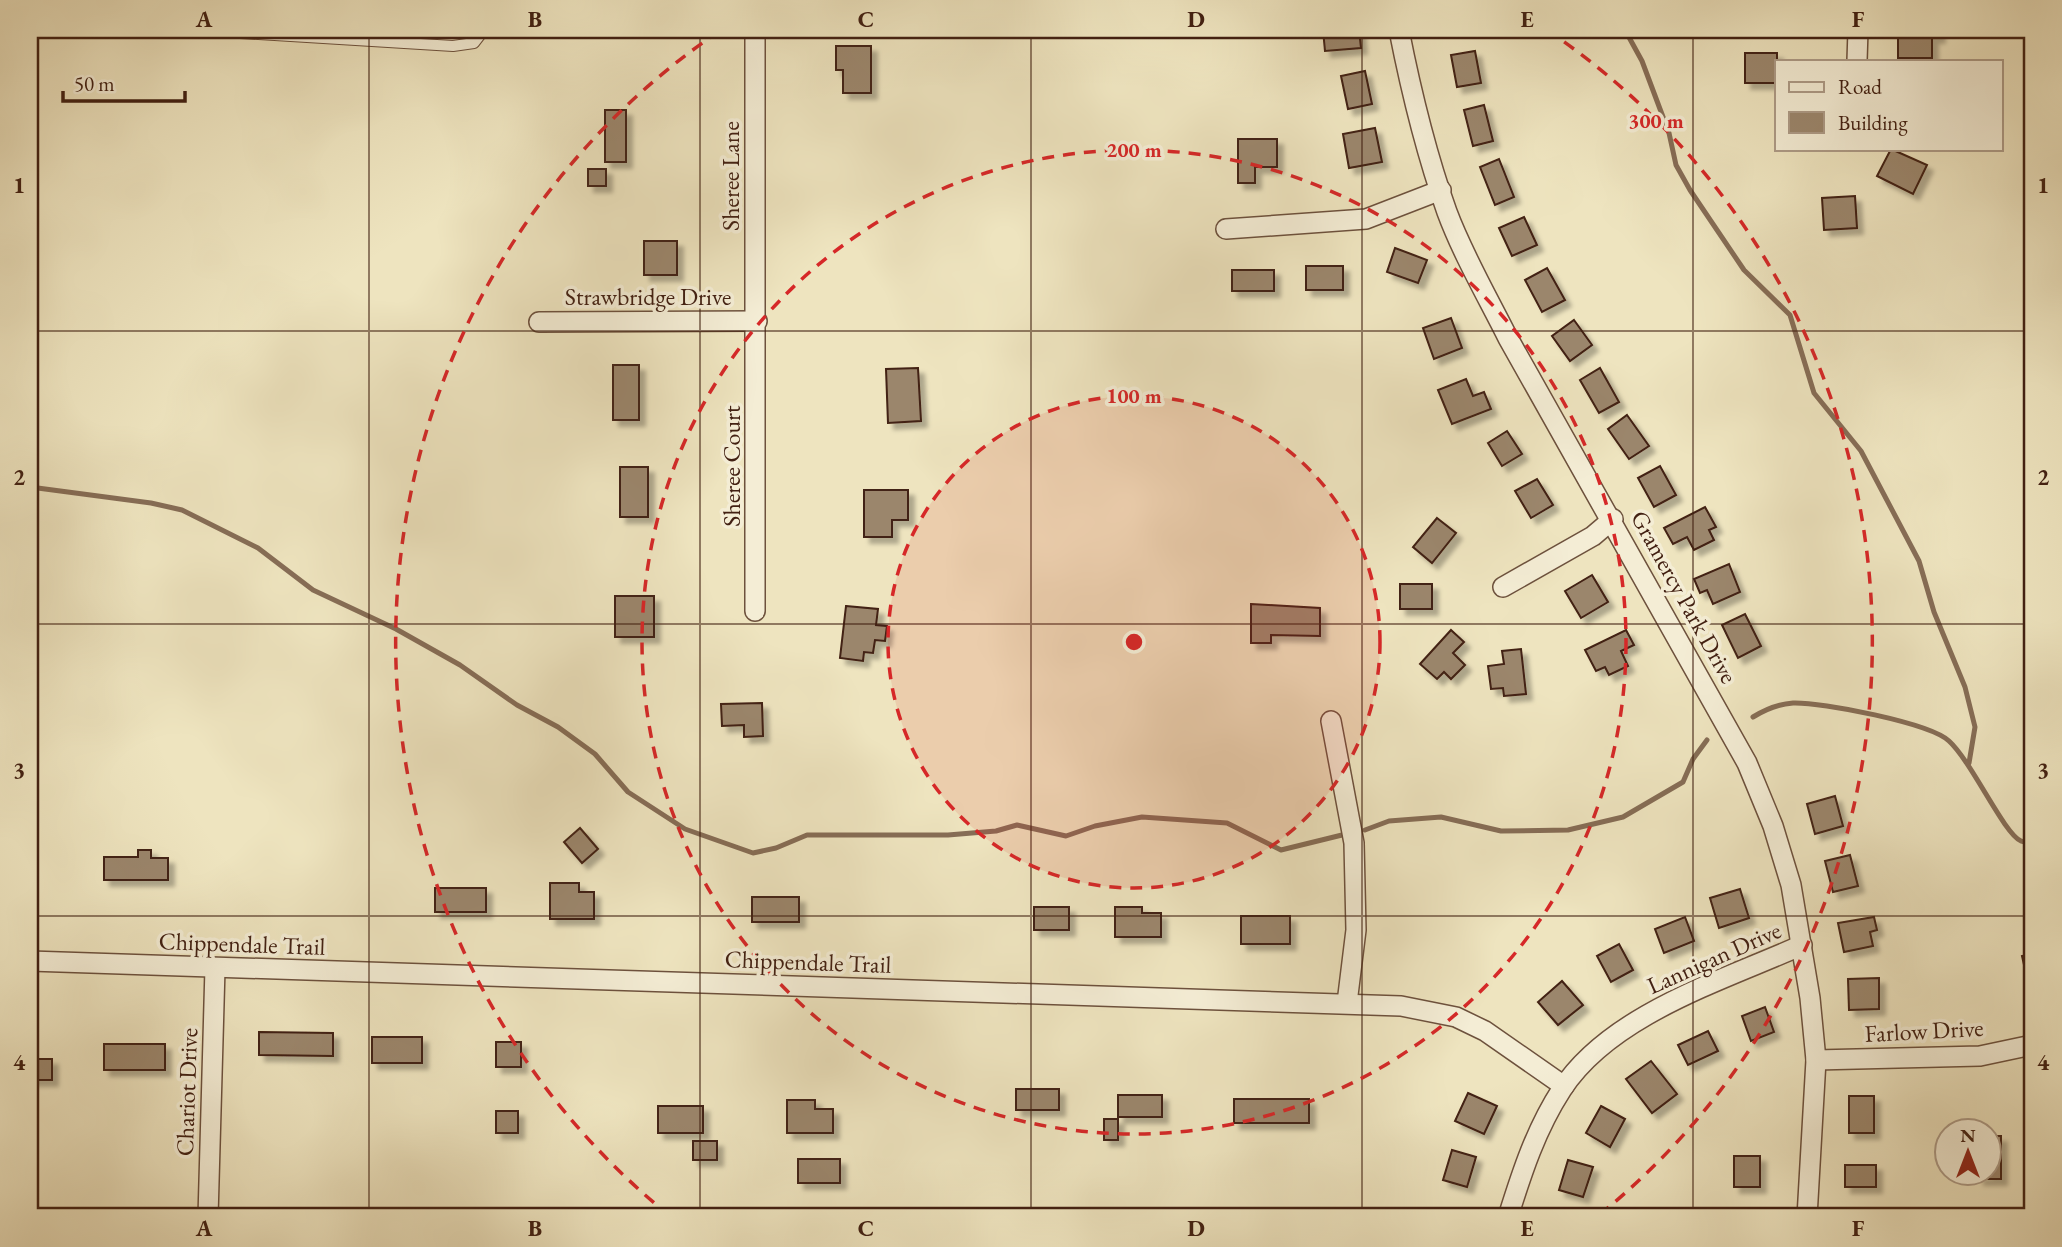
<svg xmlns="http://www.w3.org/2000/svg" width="2062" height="1247" font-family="'EB Garamond',serif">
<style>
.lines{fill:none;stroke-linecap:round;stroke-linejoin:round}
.stream{stroke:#866d56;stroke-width:5}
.building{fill:#9b866c;stroke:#422012;stroke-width:2;filter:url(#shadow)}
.lane-casing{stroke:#6d513d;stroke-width:12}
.street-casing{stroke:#6d513d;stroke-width:22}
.lane{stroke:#f4edd5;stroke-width:10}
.street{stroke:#f4edd5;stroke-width:19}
.grid{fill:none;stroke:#422012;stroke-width:2;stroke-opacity:0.55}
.ring{fill:none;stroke:#d62828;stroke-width:3.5;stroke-dasharray:12 9}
.labels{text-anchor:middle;stroke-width:7;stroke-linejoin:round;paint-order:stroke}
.street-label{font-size:24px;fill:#422012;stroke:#f4edd5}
.centre{fill:#d62828;stroke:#f4edd5;stroke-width:3.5}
.ring-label{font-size:21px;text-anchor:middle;font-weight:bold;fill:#d62828;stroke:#f4edd5;stroke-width:7;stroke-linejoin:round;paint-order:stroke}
.neatline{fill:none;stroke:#422012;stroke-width:2.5}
.grid-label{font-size:23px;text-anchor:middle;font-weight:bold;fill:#422012}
</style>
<defs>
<filter id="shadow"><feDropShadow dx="6" dy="6" stdDeviation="2" flood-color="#0004"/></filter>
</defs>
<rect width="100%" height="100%" fill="#eee4bf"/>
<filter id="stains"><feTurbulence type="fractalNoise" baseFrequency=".00286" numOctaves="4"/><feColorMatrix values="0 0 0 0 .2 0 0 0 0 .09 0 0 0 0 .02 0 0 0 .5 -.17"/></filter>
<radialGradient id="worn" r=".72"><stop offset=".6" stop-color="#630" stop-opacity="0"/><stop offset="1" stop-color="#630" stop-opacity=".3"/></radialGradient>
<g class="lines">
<g class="stream">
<polyline points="1625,30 1642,61 1669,133 1676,165 1690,190 1744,270 1790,315 1814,393 1861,451 1919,561 1934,612 1965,687 1975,727 1969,763"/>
<polyline points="30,487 151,503 182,510 258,548 313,590 396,629 460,665 517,705 558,727 595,754 628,792 685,829 753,853 776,848 807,835 948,835 996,831 1017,825 1066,836 1095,826 1142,817 1227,823 1281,850 1342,835"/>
<path d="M1753,717c13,-8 25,-13 40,-14 29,-1 137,20 156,38 23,21 55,93 72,100 4,2 8,1 11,1"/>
<polyline points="1365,830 1389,821 1441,817 1501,831 1568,830 1623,817 1683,782 1693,759 1707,740"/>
</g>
</g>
<g class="building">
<polygon points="1323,30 1359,30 1361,48 1325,51"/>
<polygon points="1898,30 1939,30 1939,37 1932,37 1932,58 1898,58"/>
<polygon points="836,46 871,46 871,93 843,93 843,70 836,70"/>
<polygon points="1475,51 1481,83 1457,87 1451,55"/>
<rect x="1745" y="53" width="32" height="30"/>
<polygon points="1365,71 1372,104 1348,109 1341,76"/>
<polygon points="1484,105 1493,141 1473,146 1464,110"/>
<rect x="605" y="110" width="21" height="52"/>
<polygon points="1375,128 1382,162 1349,168 1343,134"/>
<polygon points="1238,139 1277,139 1277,167 1255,167 1255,183 1238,183"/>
<polygon points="1891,149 1927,165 1913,194 1877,176"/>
<polygon points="1499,159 1514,197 1495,205 1480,167"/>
<rect x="588" y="169" width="18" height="17"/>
<polygon points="1855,196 1857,228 1824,230 1822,198"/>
<polygon points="1524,217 1537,245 1512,256 1499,228"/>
<rect x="644" y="241" width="33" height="34"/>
<polygon points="1395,248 1427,260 1418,283 1387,272"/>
<rect x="1306" y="266" width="37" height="24"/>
<polygon points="1547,268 1565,300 1542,312 1525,280"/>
<rect x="1232" y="270" width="42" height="21"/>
<polygon points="1451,318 1462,348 1434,359 1423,328"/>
<polygon points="1574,320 1592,345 1570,361 1552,336"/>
<rect x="613" y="365" width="26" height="55"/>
<polygon points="918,368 921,421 888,423 886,369"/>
<polygon points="1600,368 1619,402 1599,413 1580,380"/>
<polygon points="1466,379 1473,396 1484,392 1491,409 1452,424 1438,390"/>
<polygon points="1627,415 1649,446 1629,459 1608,429"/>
<polygon points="1507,431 1522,454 1502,466 1488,443"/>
<polygon points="1660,466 1676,495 1654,507 1638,478"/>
<rect x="620" y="467" width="28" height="50"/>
<polygon points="1537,479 1553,505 1531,518 1515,491"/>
<polygon points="864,490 908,490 908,520 892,520 892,537 864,537"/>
<polygon points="1705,507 1716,527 1709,530 1714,540 1694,550 1687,537 1673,544 1664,528"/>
<polygon points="1437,518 1456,533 1432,563 1413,547"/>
<polygon points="1729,564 1740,592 1713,604 1707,590 1700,593 1694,579"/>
<polygon points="1592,575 1608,602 1581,618 1565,591"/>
<rect x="1400" y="584" width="32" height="25"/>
<rect x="615" y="596" width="39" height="41"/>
<polygon points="1251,604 1320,608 1320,636 1271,635 1271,643 1251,643"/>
<polygon points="846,606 878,609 876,625 887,626 885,641 875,640 873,653 864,652 863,661 840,658"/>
<polygon points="1745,614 1761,646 1738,658 1722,625"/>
<polygon points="1451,630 1464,642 1453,653 1465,665 1451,679 1444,672 1437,679 1420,664"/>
<polygon points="1626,630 1634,645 1621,651 1628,666 1609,675 1605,667 1596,671 1585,650"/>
<polygon points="1521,649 1526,694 1504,696 1503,688 1491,689 1488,666 1504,664 1502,651"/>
<polygon points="762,703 763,736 744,737 744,725 722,726 721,704"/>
<polygon points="1835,796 1843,826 1815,834 1807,804"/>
<polygon points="580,828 598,849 582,863 564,842"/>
<polygon points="138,850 151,850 151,858 168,858 168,880 104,880 104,857 138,857"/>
<polygon points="1850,855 1858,886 1833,892 1825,861"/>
<polygon points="550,883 579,883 579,892 594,892 594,919 550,919"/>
<rect x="435" y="888" width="51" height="24"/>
<polygon points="1740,889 1749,918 1719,928 1710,898"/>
<rect x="752" y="897" width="47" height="25"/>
<rect x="1034" y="907" width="35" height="23"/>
<polygon points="1115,907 1142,907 1142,913 1161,913 1161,937 1115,937"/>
<rect x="1241" y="916" width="49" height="28"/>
<polygon points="1685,917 1694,941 1664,953 1655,929"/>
<polygon points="1874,917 1877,930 1870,932 1873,946 1844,952 1838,923"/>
<polygon points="1619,944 1633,970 1611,982 1597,956"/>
<polygon points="2032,954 2032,977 2027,978 2022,956"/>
<polygon points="1879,978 1879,1009 1849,1010 1848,979"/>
<polygon points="1562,981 1583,1005 1558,1025 1538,1002"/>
<polygon points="1765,1007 1774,1032 1751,1041 1742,1016"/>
<polygon points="1708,1031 1718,1051 1688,1065 1678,1045"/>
<polygon points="259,1032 333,1033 333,1056 259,1055"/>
<rect x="372" y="1037" width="50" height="26"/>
<rect x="496" y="1042" width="25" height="25"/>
<rect x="104" y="1044" width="61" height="26"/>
<rect x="30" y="1059" width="22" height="21"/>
<polygon points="1651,1061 1677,1094 1652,1113 1626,1079"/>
<rect x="1016" y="1089" width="43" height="21"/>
<polygon points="1468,1093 1497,1106 1484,1134 1455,1121"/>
<rect x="1118" y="1095" width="44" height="22"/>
<rect x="1849" y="1096" width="25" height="37"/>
<rect x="1234" y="1099" width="75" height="24"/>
<polygon points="787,1100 815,1100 815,1109 833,1109 833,1133 787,1133"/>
<rect x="658" y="1106" width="45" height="27"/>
<polygon points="1601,1106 1625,1119 1610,1147 1586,1133"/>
<rect x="496" y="1111" width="22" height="22"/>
<rect x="1104" y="1119" width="14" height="21"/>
<polygon points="1988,1136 2001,1136 2001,1179 1978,1179 1978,1174 1988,1174"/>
<rect x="693" y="1141" width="24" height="19"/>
<polygon points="1452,1150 1476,1157 1467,1187 1443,1180"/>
<rect x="1734" y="1156" width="26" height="31"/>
<rect x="798" y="1159" width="42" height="24"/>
<polygon points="1568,1160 1593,1167 1583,1197 1559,1190"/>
<rect x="1845" y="1165" width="31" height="22"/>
</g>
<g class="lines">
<defs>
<polyline id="lane" points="191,30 453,46 474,43 484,30"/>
<g id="street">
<polyline points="755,30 755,611"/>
<path d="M1399,30c12,61 27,123 48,182 16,43 40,84 61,126l239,425 26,63 18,59 19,113 6,62 -9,157"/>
<polyline points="1857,61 1858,30"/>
<polyline points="1226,229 1366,219 1441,190"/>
<polyline points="539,322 757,321"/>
<polyline points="1503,587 1593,536 1613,519"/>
<polyline points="1331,721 1354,843 1356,930 1347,1003"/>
<polyline points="30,961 1401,1006 1456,1017 1485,1031 1564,1086"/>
<polyline points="1816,1060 1980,1056 2032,1045"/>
<polyline points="208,1217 215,968"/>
<path d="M1508,1217c14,-45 28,-88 54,-128 49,-75 162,-109 240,-144"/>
</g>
</defs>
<use href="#lane" class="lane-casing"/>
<use href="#street" class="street-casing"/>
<use href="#lane" class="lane"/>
<use href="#street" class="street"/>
</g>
<path class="grid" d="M369,30v1187M700,30v1187M1031,30v1187M1362,30v1187M1693,30v1187M30,331h2002M30,624h2002M30,916h2002"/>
<circle cx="1134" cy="642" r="246" fill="#d62828" fill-opacity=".12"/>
<g class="ring">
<circle cx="1134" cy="642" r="246"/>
<circle cx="1134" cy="642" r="492"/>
<path d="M670 1216A738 738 0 0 1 721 30M1547 30A738 738 0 0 1 1598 1216"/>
</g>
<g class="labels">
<g class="street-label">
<text transform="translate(731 176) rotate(-90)" y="8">Sheree Lane</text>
<text x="648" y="305">Strawbridge Drive</text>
<text transform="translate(732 466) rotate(-90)" y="8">Sheree Court</text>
<text transform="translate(1684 597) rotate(61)" y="8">Gramercy Park Drive</text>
<text transform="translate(242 944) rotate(2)" y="8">Chippendale Trail</text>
<text transform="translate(1714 958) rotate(-24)" y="8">Lannigan Drive</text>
<text transform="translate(808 962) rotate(2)" y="8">Chippendale Trail</text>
<text transform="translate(1924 1031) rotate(-3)" y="8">Farlow Drive</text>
<text transform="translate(187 1092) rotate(-88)" y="8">Chariot Drive</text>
</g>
</g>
<circle cx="1134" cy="642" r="10" class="centre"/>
<g class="ring-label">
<text x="1656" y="128">300 m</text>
<text x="1134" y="157">200 m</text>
<text x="1134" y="403">100 m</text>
</g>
<rect width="2062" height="1247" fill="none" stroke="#eee4bf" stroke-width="77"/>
<rect x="1775" y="60" width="228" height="91" fill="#f4edd5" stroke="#ad9b87" stroke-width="2"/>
<rect x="1789" y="82" width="35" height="10" fill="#f4edd5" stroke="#ad9b87" stroke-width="2"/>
<text x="1838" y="94" font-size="21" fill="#422012">Road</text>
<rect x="1789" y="112" width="35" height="21" fill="#9b866c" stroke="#ad9b87" stroke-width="2"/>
<text x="1838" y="130" font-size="21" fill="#422012">Building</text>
<g transform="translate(1968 1152)"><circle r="33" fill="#f4edd5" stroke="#ad9b87" stroke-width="2"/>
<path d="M0-5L12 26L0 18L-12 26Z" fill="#8f2418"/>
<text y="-10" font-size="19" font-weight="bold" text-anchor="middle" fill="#422012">N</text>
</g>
<path d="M63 91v10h122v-10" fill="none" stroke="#422012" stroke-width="3.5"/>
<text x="74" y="91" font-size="21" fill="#422012" stroke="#f4edd5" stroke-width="5" paint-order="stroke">50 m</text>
<rect x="38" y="38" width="1986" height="1170" class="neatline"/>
<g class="grid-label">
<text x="204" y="27">A</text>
<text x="535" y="27">B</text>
<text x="866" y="27">C</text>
<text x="1196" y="27">D</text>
<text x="1527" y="27">E</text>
<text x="1858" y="27">F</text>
<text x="19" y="193">1</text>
<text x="2043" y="193">1</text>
<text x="19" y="485">2</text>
<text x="2043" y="485">2</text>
<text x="19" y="778">3</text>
<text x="2043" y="778">3</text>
<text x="19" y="1070">4</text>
<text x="2043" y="1070">4</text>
<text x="204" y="1236">A</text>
<text x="535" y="1236">B</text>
<text x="866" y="1236">C</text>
<text x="1196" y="1236">D</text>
<text x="1527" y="1236">E</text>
<text x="1858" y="1236">F</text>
</g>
<rect width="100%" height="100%" filter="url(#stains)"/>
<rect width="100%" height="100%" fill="url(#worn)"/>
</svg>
